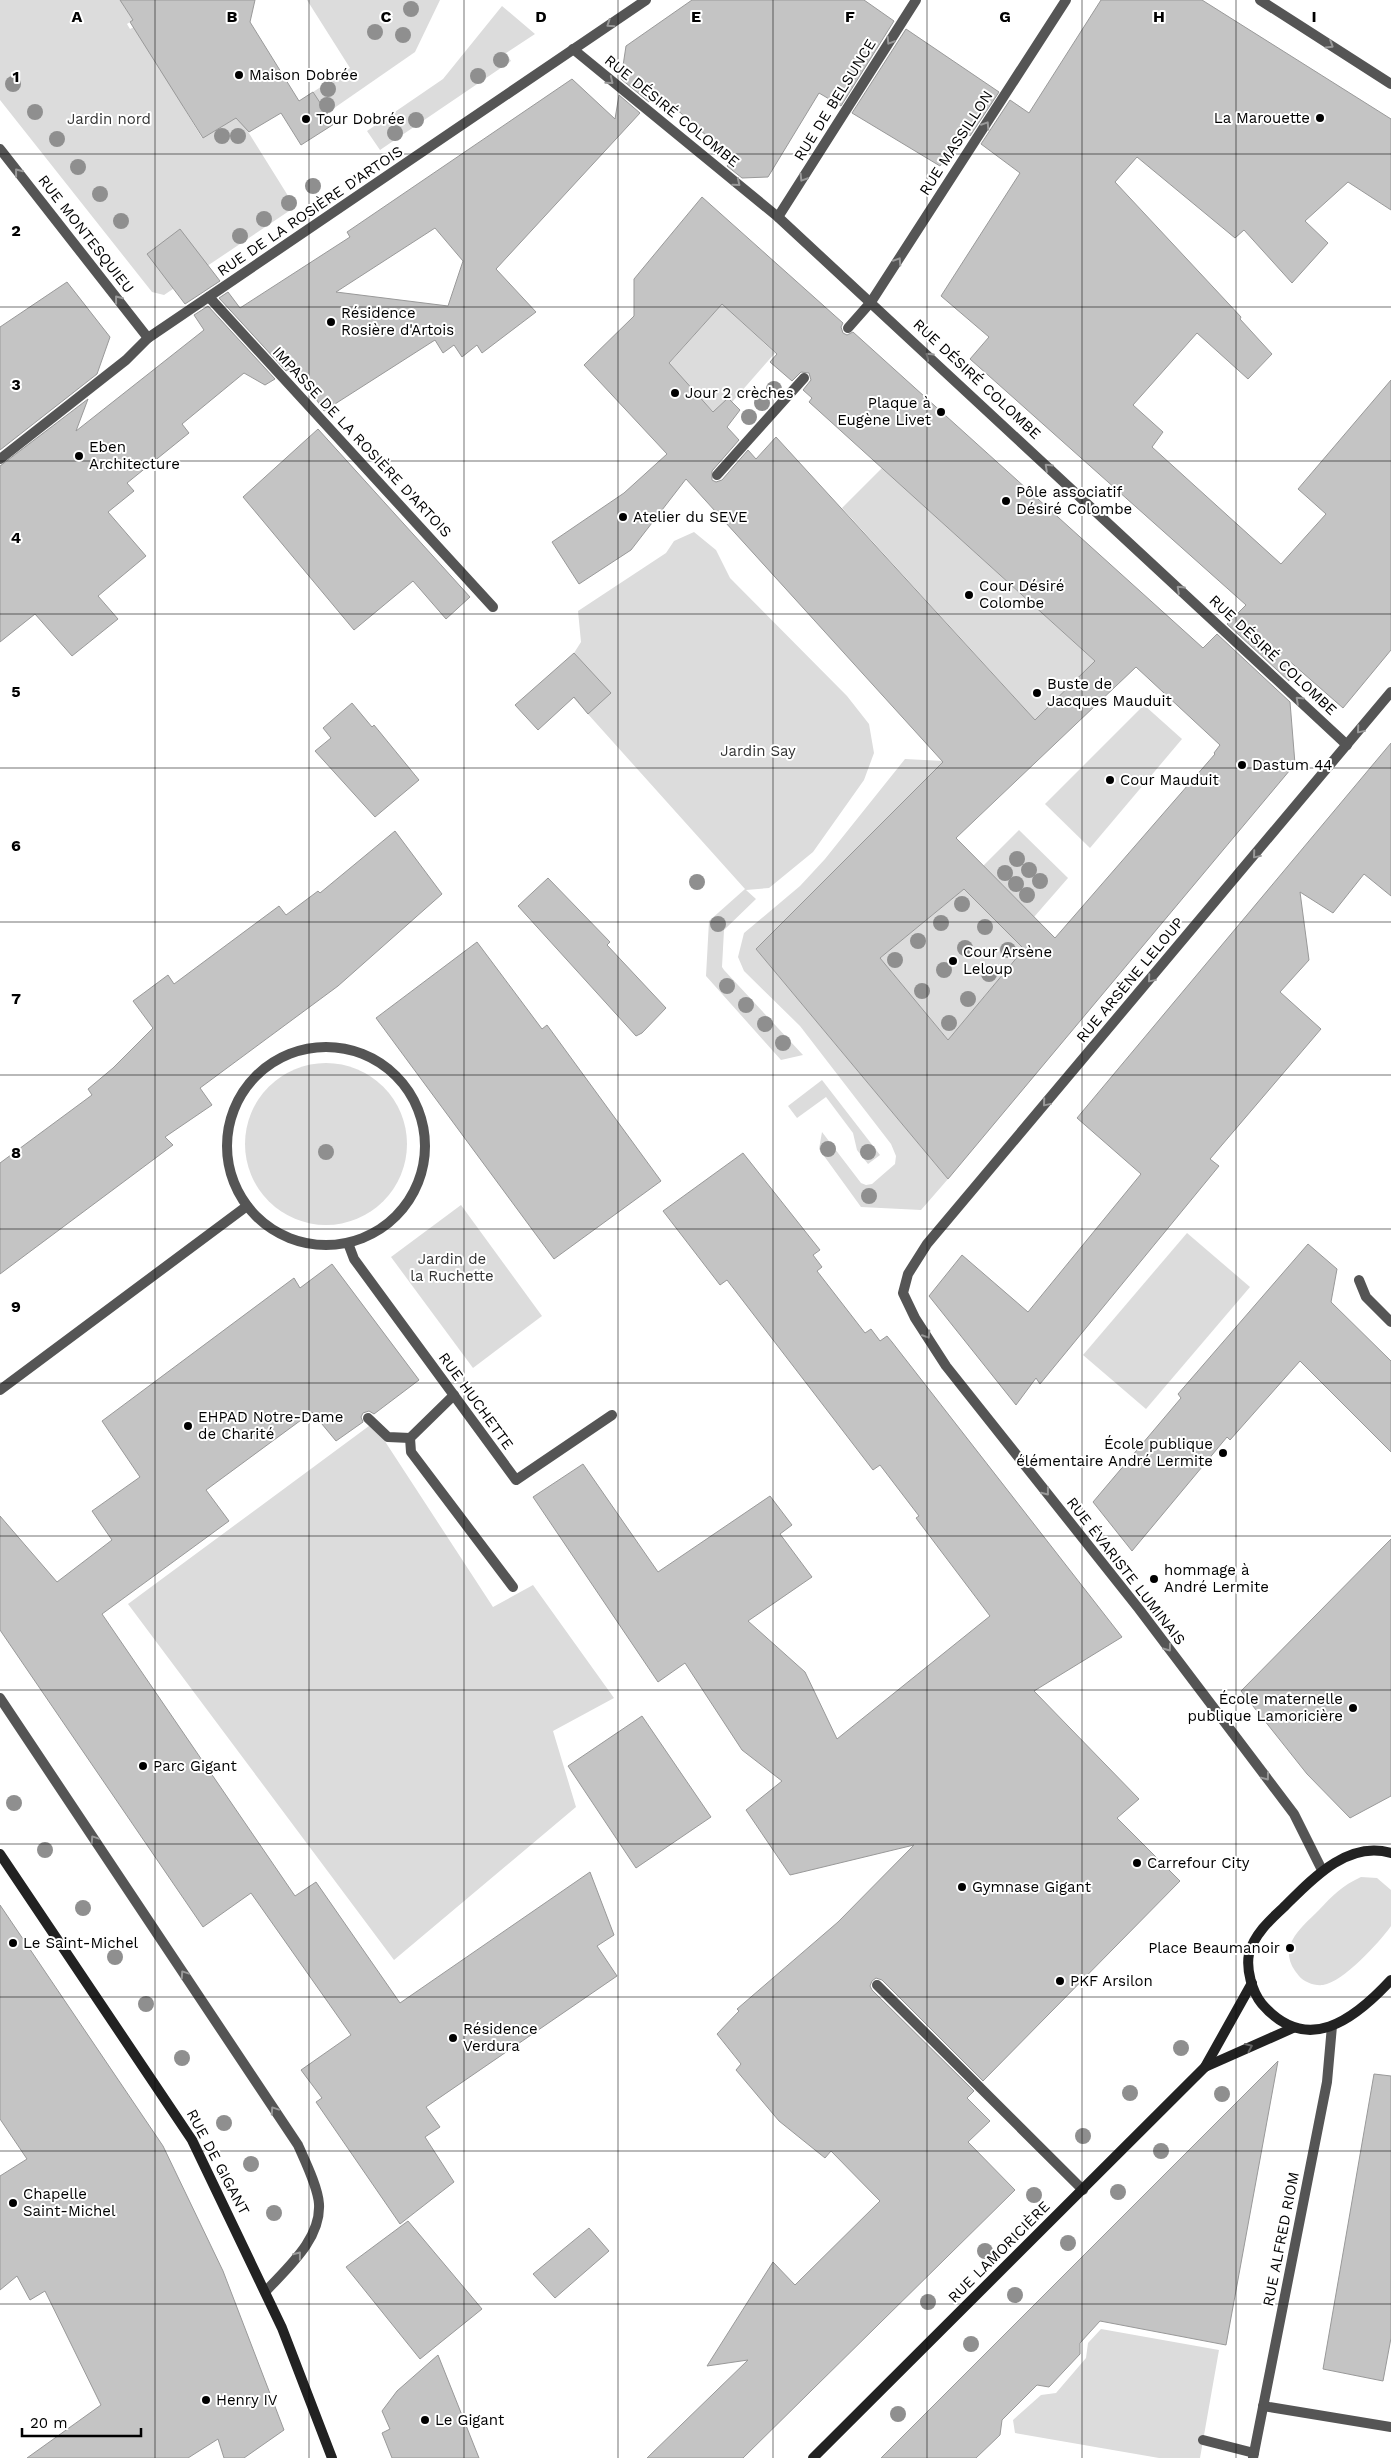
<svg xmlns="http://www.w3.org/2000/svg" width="1391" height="2458" font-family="'Work Sans',sans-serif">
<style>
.green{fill:#dcdcdc}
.building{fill:#c4c4c4;stroke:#999;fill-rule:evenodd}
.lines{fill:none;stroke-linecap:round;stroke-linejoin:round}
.service{stroke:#555;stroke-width:10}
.minor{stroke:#555;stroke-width:10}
.secondary{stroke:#222;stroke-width:10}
.tree{fill:#8f8f8f}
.oneway{stroke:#999}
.oneway2{stroke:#646464}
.grid{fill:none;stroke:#000;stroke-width:1;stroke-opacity:0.55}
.poi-dot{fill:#000;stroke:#fff;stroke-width:2}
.labels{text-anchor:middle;stroke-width:4;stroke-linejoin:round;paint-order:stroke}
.poi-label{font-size:15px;fill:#000;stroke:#fff;text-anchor:start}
.street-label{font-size:15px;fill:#000;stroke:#fff}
.park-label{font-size:15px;fill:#333;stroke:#fff}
.grid-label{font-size:16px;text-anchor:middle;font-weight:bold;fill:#000;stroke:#fff;stroke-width:4;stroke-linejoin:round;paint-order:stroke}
</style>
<rect width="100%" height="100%" fill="#fff"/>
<g class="green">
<polygon points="0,0 124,0 123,5 133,20 127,24 130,29 134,27 205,91 182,105 202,138 241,115 249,128 247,130 295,207 164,295 152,292 0,100"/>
<polygon points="307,0 440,0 415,52 327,113 313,92 350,68"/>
<polygon points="502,6 535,34 506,53 511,61 380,150 367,131 443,79"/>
<polygon points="722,304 775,353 719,417 667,366"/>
<polygon points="882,468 1095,661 1035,720 842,508"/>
<polygon points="694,532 716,550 730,578 847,696 869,724 874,753 864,780 813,852 769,888 746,890 756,899 724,930 722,967 724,970 803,1055 781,1060 706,976 709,921 745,889 552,674 574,653 581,642 578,611 666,553 674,541"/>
<polygon points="1144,705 1182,739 1090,848 1045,804"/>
<polygon points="905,759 944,761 756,949 948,1179 921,1210 861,1207 819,1149 822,1132 861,1183 866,1185 872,1184 895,1164 896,1156 891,1144 800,1026 744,971 738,957 744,933 800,886 825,859"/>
<polygon points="1019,830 1068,878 1034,917 983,866"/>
<polygon points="964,889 1024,949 948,1040 880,958"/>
<circle cx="326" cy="1144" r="81"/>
<polygon points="822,1080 880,1155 868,1164 857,1150 853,1133 826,1097 797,1118 788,1106"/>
<polygon points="461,1205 542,1316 473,1368 391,1257"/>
<polygon points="1187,1233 1250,1287 1146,1409 1083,1355"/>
<polygon points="373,1423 493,1607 533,1585 614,1698 553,1731 576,1807 394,1960 128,1604"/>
<path d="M1361,1877l16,1 14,12v36c-12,17 -48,56 -68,59 -9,1 -19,-3 -24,-9 -24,-28 0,-46 20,-66 13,-14 24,-25 42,-33z"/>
<polygon points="1101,2329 1219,2350 1200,2458 1159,2458 1015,2433 1013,2420 1041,2395 1056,2393 1086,2358 1088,2343"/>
</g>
<g class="building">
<polygon points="120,0 255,0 250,22 299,101 313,92 334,124 301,145 281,113 249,132 236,118 203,138 130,22 133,20"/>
<polygon points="692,0 864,0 894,21 841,106 819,93 768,177 742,178 727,166 733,159 658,93 649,102 621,79 626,46"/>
<polygon points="1101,0 1202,0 1391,119 1391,210 1348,182 1305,221 1328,243 1292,283 1244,230 1235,238 1137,157 1115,182 1241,317 1240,319 1272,354 1248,379 1197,333 1133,405 1163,432 1152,447 1281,564 1326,514 1298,489 1391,380 1391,650 1343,708 1287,659 1289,681 1227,624 1246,605 970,359 989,337 941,296 1020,173 981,144 1010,100 1029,113"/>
<polygon points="906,29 999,92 970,136 963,130 940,166 852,113"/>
<path d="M572,79l43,40 4,-24 21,18 -144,156 40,43 -54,41 -5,-8 -15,12 -8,-12 -11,8 -8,-13 -111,71 -30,-45 -8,5 -67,-73 9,-6 12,16 110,-71 -3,-5zM435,228l28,33 -15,45 -112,-14z"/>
<path d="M702,197l141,126 -2,4 2,6 4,2 6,-3 350,316 14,-14 73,68 5,62 -347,415 -192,-230 187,-187 -257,-283 -55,71 -52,34 -27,-42 72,-49 43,-39 -83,-89 50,-49v-37zM722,304l55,50 -7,8 22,19 9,-9 8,1 2,7 -8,10 9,8 -3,4 286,259 -60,59 -259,-283 -20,22 -8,-9 -26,30 -6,2 -4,-2v-9l27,-31 -12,-13 13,-17 -12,-12 -15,14 -44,-49zM1136,667l84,78 -6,8 1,1 -160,184 -99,-100zM964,889l60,60 -76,91 -68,-82z"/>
<polygon points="180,229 220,281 185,304 147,254"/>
<polygon points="67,282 110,337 97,374 0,450 0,327"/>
<polygon points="208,306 275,379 265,385 244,373 182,424 189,433 127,483 134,491 108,512 146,556 98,596 118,619 72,656 35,614 0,642 0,466 88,399 76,431 204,330 194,315"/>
<polygon points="318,429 470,597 446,619 413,581 354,630 243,497"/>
<polygon points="574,653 611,693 588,714 574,697 538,730 515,705"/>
<polygon points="352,703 372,727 374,725 419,780 375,817 315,751 331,738 323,728"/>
<polygon points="1391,743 1391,896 1364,874 1333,913 1300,892 1309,960 1280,992 1321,1029 1210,1159 1219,1166 1040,1384 1036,1378 1016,1405 929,1296 962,1255 1028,1312 1141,1174 1077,1118"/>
<polygon points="395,831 442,894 338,986 200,1088 212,1105 165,1137 173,1145 0,1274 0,1163 92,1095 88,1089 113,1068 153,1028 133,1001 168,975 174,984 279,906 286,915 318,891 320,893"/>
<polygon points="548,878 610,942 607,945 666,1008 642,1033 636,1036 518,906"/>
<polygon points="477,942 542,1029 547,1025 661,1181 554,1259 376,1018"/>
<polygon points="743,1153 820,1250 813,1255 822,1267 817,1271 865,1333 871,1329 880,1341 887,1336 892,1342 1122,1637 1034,1691 1139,1799 1117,1818 1180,1881 983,2081 882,1980 876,1978 872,1981 870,1986 872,1990 974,2091 967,2098 990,2121 968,2142 1015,2190 743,2458 647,2458 748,2360 707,2366 773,2262 795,2285 880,2201 831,2151 825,2158 779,2121 736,2070 741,2064 717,2034 739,2011 737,2009 838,1922 914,1845 790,1875 746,1810 782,1781 742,1750 685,1663 658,1682 533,1497 583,1464 658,1572 770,1496 792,1525 780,1534 812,1577 748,1621 805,1672 837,1739 990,1616 916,1518 919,1516 880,1465 873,1470 727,1280 720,1285 663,1211"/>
<polygon points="1308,1244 1337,1269 1331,1302 1391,1361 1391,1452 1300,1361 1230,1440 1227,1437 1132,1551 1093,1502 1181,1398 1178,1394"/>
<polygon points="332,1264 419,1380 374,1414 369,1411 363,1413 361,1417 363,1422 336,1441 312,1412 206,1490 229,1521 102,1614 295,1896 316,1882 400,2003 590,1872 614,1935 597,1946 617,1976 426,2107 440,2127 425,2137 454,2182 400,2224 316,2102 322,2098 301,2070 351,2035 251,1893 203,1927 0,1630 0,1516 57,1582 112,1540 92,1511 140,1477 102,1421 294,1278 300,1288"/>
<polygon points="1391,1539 1391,1796 1350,1818 1307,1774 1241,1691"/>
<polygon points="642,1716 711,1817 636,1868 568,1766"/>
<polygon points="0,1905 163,2146 223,2271 284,2430 244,2458 224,2458 218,2439 188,2458 27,2458 101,2405 45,2291 30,2300 17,2276 0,2290 0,2176 27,2159 0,2119"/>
<polygon points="1278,2061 1226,2345 1100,2321 1080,2343 1080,2354 1049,2387 1037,2385 1002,2420 1000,2435 976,2458 881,2458"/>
<polygon points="1374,2074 1391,2076 1391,2338 1383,2381 1323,2369"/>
<polygon points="408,2221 482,2309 420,2359 346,2267"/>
<polygon points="589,2228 609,2251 555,2298 533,2274"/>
<polygon points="438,2355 479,2458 392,2458 382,2433 390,2429 382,2411 397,2391"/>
</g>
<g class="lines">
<g class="service">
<polyline points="209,297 493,607"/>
<polyline points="848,328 871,302"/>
<polyline points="717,475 804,378"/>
<polyline points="348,1243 354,1259 516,1480 612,1415"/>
<polyline points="454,1395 410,1438 411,1452 513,1587"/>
<polyline points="368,1418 388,1437 410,1438"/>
<path d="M0,1698l298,447c7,16 20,42 21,59 2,35 -31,63 -53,87"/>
<polyline points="877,1985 1083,2190"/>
<polyline points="1203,2440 1254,2453"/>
</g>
<g class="minor">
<polyline points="1260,0 1391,84"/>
<polyline points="573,49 778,217 1347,745"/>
<polyline points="0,149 148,338"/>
<polyline points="778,217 916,0"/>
<polyline points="871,302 1066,0"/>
<polyline points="0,459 126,360 148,338 646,0"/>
<circle cx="326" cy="1146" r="99"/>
<polyline points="1359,1280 1366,1297 1391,1322"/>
<polyline points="0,1390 247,1206"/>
<polyline points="1322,1870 1294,1814 1139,1609 946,1366 915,1318 903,1293 908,1274 927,1244 1391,692"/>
<polyline points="1263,2406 1391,2427"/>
<polyline points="1253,2458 1327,2082 1332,2026"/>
</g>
<g class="secondary">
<path d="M1391,1853c-43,-13 -79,26 -106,53 -14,13 -31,28 -36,48 -3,15 3,38 13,50 45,52 92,16 129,-24"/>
<polyline points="0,1854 192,2140 282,2328 332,2458"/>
<polyline points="1205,2067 1293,2028"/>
<polyline points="813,2458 1205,2067 1252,1983"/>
</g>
</g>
<g class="tree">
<circle cx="411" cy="9" r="8"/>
<circle cx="375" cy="32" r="8"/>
<circle cx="403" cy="35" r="8"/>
<circle cx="501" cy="60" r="8"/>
<circle cx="478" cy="76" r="8"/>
<circle cx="13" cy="84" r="8"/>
<circle cx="328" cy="89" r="8"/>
<circle cx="327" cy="105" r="8"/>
<circle cx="35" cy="112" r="8"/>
<circle cx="416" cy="120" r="8"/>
<circle cx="395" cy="133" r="8"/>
<circle cx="222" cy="136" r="8"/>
<circle cx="238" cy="136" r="8"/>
<circle cx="57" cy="139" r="8"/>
<circle cx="78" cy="167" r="8"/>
<circle cx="313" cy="186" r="8"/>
<circle cx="100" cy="194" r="8"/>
<circle cx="289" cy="203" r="8"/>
<circle cx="264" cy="219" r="8"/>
<circle cx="121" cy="221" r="8"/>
<circle cx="240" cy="236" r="8"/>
<circle cx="774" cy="389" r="8"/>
<circle cx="762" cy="403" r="8"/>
<circle cx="749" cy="417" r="8"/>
<circle cx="1017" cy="859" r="8"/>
<circle cx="1029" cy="870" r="8"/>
<circle cx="1005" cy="873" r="8"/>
<circle cx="1040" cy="881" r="8"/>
<circle cx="697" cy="882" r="8"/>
<circle cx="1016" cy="884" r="8"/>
<circle cx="1027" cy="895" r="8"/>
<circle cx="962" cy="904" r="8"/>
<circle cx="941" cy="923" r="8"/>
<circle cx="718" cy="924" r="8"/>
<circle cx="985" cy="927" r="8"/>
<circle cx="918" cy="941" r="8"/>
<circle cx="965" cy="948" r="8"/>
<circle cx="1008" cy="950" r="8"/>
<circle cx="895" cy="960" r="8"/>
<circle cx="944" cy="970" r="8"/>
<circle cx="989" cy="974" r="8"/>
<circle cx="727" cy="986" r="8"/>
<circle cx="922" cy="991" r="8"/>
<circle cx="968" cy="999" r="8"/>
<circle cx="746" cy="1005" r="8"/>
<circle cx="949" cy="1023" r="8"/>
<circle cx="765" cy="1024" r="8"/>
<circle cx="783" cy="1043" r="8"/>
<circle cx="828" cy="1149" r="8"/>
<circle cx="326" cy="1152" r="8"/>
<circle cx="868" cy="1152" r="8"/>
<circle cx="869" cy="1196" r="8"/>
<circle cx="14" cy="1803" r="8"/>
<circle cx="45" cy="1850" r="8"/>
<circle cx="83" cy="1908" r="8"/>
<circle cx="115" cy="1957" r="8"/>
<circle cx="146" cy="2004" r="8"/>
<circle cx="1181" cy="2048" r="8"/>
<circle cx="182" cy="2058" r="8"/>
<circle cx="1130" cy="2093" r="8"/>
<circle cx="1222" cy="2094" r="8"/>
<circle cx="224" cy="2123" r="8"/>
<circle cx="1083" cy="2136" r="8"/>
<circle cx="1161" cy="2151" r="8"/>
<circle cx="251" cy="2164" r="8"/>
<circle cx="1118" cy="2192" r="8"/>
<circle cx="1034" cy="2195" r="8"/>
<circle cx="274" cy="2213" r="8"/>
<circle cx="1068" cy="2243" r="8"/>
<circle cx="985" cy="2251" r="8"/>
<circle cx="1015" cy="2295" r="8"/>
<circle cx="928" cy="2302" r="8"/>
<circle cx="971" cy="2344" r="8"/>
<circle cx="898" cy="2414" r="8"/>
</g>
<defs><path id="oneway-chevron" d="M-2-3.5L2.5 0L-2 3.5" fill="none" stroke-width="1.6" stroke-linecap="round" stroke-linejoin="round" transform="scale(1.25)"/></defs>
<g class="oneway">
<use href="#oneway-chevron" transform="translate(610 24) rotate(146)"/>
<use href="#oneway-chevron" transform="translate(890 41) rotate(122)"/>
<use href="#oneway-chevron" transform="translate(1330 45) rotate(32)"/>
<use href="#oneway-chevron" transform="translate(610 81) rotate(39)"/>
<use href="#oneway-chevron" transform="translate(986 125) rotate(-57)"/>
<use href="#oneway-chevron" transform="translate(18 172) rotate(-128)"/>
<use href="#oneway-chevron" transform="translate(803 178) rotate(122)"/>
<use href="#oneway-chevron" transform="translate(737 183) rotate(39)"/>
<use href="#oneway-chevron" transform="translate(898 261) rotate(-57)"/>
<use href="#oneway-chevron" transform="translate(118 299) rotate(-128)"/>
<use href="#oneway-chevron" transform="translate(929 356) rotate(-137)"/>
<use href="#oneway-chevron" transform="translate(1048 467) rotate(-137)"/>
<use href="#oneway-chevron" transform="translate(1180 589) rotate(-137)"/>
<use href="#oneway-chevron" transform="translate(1299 700) rotate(-137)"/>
<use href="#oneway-chevron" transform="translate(1360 730) rotate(130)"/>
<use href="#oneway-chevron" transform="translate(1256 855) rotate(130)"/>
<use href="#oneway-chevron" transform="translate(1151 979) rotate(130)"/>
<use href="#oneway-chevron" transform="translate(1046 1103) rotate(130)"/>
<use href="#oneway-chevron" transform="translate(927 1335) rotate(57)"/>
<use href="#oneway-chevron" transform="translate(1046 1492) rotate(52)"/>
<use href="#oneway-chevron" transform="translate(1168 1648) rotate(54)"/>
<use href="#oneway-chevron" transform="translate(1266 1777) rotate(53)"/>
<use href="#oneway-chevron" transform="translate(94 1839) rotate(-124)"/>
<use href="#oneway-chevron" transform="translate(184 1974) rotate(-124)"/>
<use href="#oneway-chevron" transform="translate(274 2110) rotate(-124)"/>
<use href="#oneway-chevron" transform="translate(298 2255) rotate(-52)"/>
</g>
<use class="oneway2" href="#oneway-chevron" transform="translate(1249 2047) rotate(-24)"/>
<path class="grid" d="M155,0v2458M309,0v2458M464,0v2458M618,0v2458M773,0v2458M927,0v2458M1082,0v2458M1236,0v2458M0,154h1391M0,307h1391M0,461h1391M0,614h1391M0,768h1391M0,922h1391M0,1075h1391M0,1229h1391M0,1383h1391M0,1536h1391M0,1690h1391M0,1844h1391M0,1997h1391M0,2151h1391M0,2304h1391"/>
<g class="poi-dot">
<circle cx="239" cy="75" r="5"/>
<circle cx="1320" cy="118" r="5"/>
<circle cx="306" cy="119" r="5"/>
<circle cx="331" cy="322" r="5"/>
<circle cx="675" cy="393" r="5"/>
<circle cx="941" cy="412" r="5"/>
<circle cx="79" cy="456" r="5"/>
<circle cx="1006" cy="501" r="5"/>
<circle cx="623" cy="517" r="5"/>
<circle cx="969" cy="595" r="5"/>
<circle cx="1037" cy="693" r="5"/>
<circle cx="1242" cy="765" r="5"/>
<circle cx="1110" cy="780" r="5"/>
<circle cx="953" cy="961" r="5"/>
<circle cx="188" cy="1426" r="5"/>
<circle cx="1223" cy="1453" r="5"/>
<circle cx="1154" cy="1579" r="5"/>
<circle cx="1353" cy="1708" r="5"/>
<circle cx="143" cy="1766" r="5"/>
<circle cx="1137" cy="1863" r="5"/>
<circle cx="962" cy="1887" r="5"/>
<circle cx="13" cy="1943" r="5"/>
<circle cx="1290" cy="1948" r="5"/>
<circle cx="1060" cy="1981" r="5"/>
<circle cx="453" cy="2038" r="5"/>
<circle cx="13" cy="2203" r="5"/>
<circle cx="206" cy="2400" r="5"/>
<circle cx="425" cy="2420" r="5"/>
</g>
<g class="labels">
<g class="poi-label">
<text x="249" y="80">Maison Dobrée</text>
<text x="1310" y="123" text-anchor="end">La Marouette</text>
<text x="316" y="124">Tour Dobrée</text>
<text x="341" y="318">Résidence<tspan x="341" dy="17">Rosière d'Artois</tspan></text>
<text x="685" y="398">Jour 2 crèches</text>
<text x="931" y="408" text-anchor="end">Plaque à<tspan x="931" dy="17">Eugène Livet</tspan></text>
<text x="89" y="452">Eben<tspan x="89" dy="17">Architecture</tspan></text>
<text x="1016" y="497">Pôle associatif<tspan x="1016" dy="17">Désiré Colombe</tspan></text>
<text x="633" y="522">Atelier du SEVE</text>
<text x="979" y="591">Cour Désiré<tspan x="979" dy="17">Colombe</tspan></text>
<text x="1047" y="689">Buste de<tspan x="1047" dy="17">Jacques Mauduit</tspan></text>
<text x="1252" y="770">Dastum 44</text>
<text x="1120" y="785">Cour Mauduit</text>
<text x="963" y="957">Cour Arsène<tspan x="963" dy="17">Leloup</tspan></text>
<text x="198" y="1422">EHPAD Notre-Dame<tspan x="198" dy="17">de Charité</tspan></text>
<text x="1213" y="1449" text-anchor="end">École publique<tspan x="1213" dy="17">élémentaire André Lermite</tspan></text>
<text x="1164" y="1575">hommage à<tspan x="1164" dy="17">André Lermite</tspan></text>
<text x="1343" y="1704" text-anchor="end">École maternelle<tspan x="1343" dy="17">publique Lamoricière</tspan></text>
<text x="153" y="1771">Parc Gigant</text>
<text x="1147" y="1868">Carrefour City</text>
<text x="972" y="1892">Gymnase Gigant</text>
<text x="23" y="1948">Le Saint-Michel</text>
<text x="1280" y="1953" text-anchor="end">Place Beaumanoir</text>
<text x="1070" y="1986">PKF Arsilon</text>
<text x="463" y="2034">Résidence<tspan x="463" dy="17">Verdura</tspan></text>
<text x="23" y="2199">Chapelle<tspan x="23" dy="17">Saint-Michel</tspan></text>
<text x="216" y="2405">Henry IV</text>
<text x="435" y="2425">Le Gigant</text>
</g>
<g class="street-label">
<text transform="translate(835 100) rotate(-58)" y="5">RUE DE BELSUNCE</text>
<text transform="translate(672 111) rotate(39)" y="5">RUE DÉSIRÉ COLOMBE</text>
<text transform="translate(956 143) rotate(-57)" y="5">RUE MASSILLON</text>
<text transform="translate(310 211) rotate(-34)" y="5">RUE DE LA ROSIÈRE D'ARTOIS</text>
<text transform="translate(86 234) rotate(52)" y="5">RUE MONTESQUIEU</text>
<text transform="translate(977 379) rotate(43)" y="5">RUE DÉSIRÉ COLOMBE</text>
<text transform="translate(362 442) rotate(47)" y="5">IMPASSE DE LA ROSIÈRE D'ARTOIS</text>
<text transform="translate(1273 655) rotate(43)" y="5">RUE DÉSIRÉ COLOMBE</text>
<text transform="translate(1130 980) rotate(-50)" y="5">RUE ARSÈNE LELOUP</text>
<text transform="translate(476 1401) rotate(54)" y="5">RUE HUCHETTE</text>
<text transform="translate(1126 1571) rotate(52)" y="5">RUE ÉVARISTE LUMINAIS</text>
<text transform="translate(218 2162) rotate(62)" y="5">RUE DE GIGANT</text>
<text transform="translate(1281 2239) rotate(-79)" y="5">RUE ALFRED RIOM</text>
<text transform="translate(999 2252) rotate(-45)" y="5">RUE LAMORICIÈRE</text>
</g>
<g class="park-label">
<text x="109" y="124">Jardin nord</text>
<text x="758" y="756">Jardin Say</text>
<text x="452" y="1264">Jardin de<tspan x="452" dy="17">la Ruchette</tspan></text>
</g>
</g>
<g class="grid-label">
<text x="77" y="22">A</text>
<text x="232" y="22">B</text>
<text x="386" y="22">C</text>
<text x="541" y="22">D</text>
<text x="696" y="22">E</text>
<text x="850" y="22">F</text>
<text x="1005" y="22">G</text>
<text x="1159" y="22">H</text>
<text x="1314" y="22">I</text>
<text x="16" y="82">1</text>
<text x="16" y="236">2</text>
<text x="16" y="390">3</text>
<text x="16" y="543">4</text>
<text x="16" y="697">5</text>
<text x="16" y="851">6</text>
<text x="16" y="1004">7</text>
<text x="16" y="1158">8</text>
<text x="16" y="1312">9</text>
</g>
<path d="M22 2428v8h119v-8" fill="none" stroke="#000000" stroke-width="2.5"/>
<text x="30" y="2428" font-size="15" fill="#000000" stroke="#ffffff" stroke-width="4" paint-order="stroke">20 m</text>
</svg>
